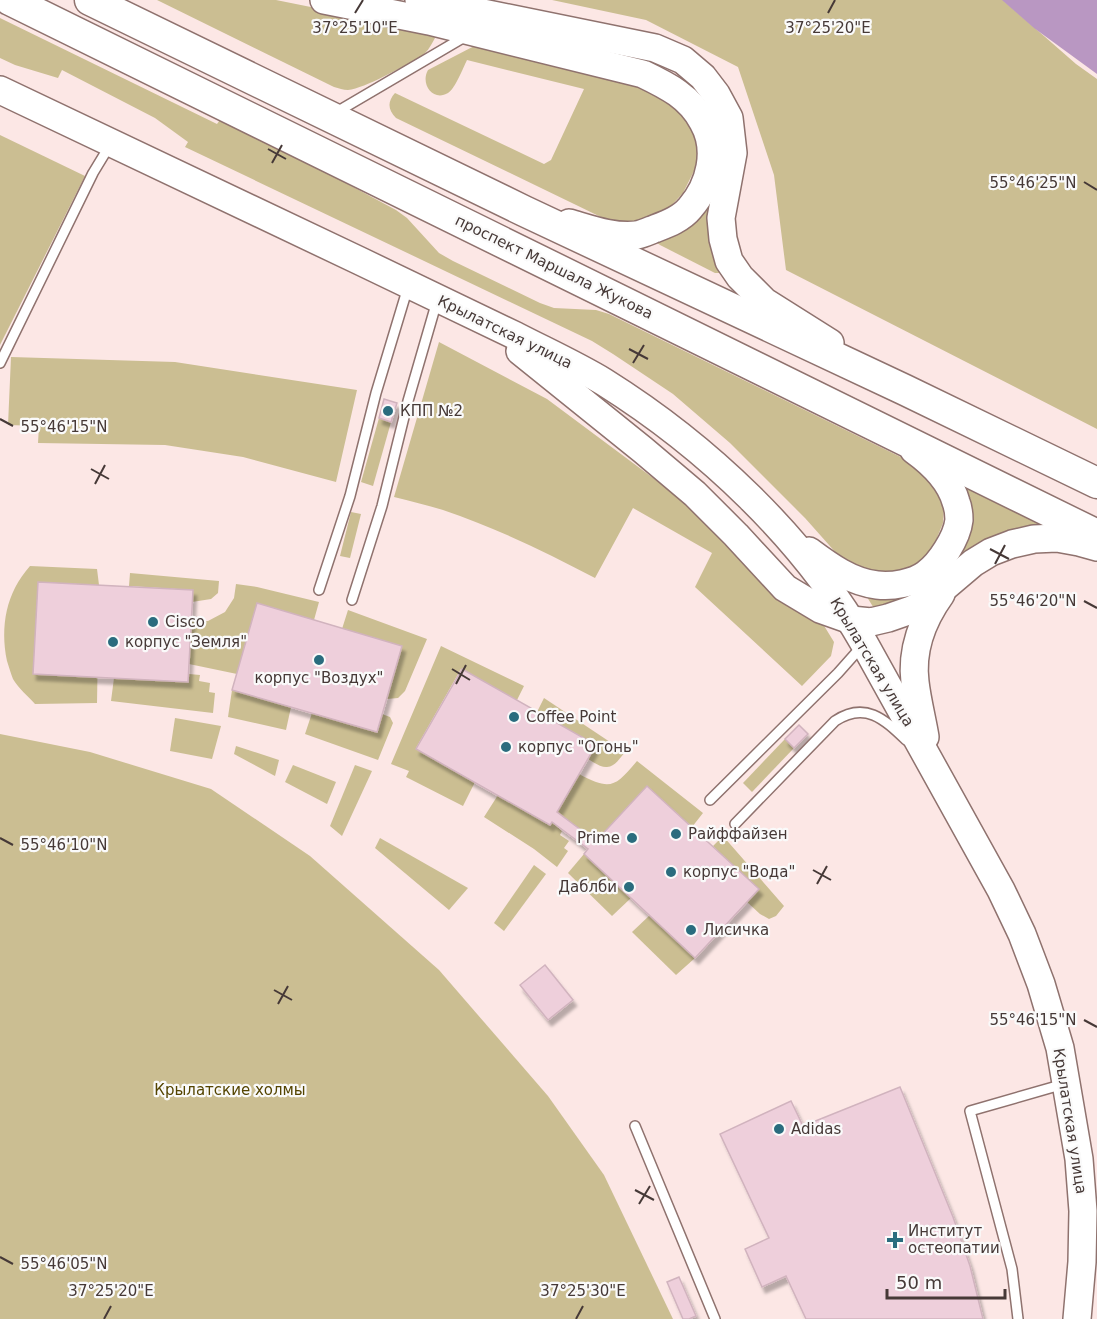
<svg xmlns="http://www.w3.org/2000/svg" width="1097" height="1319" font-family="'DejaVu Sans',sans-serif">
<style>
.green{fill:#cbbe92}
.water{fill:#b997c2}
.building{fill:#eecfdb;stroke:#d1b3be;stroke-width:1.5;filter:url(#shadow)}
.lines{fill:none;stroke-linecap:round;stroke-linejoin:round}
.lane-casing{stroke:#8f726e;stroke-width:12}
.secondary-casing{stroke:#8f726e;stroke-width:30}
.primary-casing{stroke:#8f726e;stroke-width:33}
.lane{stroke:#fff;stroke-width:9}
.secondary{stroke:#fff;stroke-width:27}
.primary{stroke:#fff;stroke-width:30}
.ticks{fill:none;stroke:#463937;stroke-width:2}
.poi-dot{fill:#2a6c7e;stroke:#fafafa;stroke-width:2}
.labels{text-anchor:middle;stroke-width:4.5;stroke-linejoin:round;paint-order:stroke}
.street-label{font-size:15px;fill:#463937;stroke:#fafafa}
.poi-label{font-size:15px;fill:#463937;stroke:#fafafa;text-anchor:start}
.park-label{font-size:15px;fill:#544400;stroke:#fafafa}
.ticks-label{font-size:15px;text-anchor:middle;fill:#463937;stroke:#fafafa;stroke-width:4.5;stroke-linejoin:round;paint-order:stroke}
</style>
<defs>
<filter id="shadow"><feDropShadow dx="3.5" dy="6" stdDeviation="1.5" flood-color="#0004"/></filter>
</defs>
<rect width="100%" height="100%" fill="#fce7e5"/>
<g class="green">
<path d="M157,0h119l149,30 8,3 2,5c-5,9 -8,15 -17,21 -17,8 -52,29 -70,31 -5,0 -9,-2 -14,-3z"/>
<polygon points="552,0 1003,0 1076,64 1097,79 1097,429 786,270 774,175 738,67 646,20"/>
<polygon points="0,18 217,124 222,117 234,123 396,210 407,218 439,253 453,261 540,303 554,308 596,310 609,314 919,466 936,484 944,508 943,523 932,550 924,560 912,568 883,575 850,564 837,554 805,518 730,443 673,394 613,354 592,341 185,147 188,142 155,118 62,70 58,78 15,65 0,58"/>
<path d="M480,43l161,40 39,22 15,28 3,17 -2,17 -13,26 -13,14 -16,9 -17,5 -15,1 -17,-3 -209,-101c-8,-8 -9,-16 -1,-25l149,71 7,-4 33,-71 -117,-29c-4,8 -12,29 -19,33 -15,9 -28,-9 -20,-23z"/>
<polygon points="0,135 85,176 0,345"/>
<polygon points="713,186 720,271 719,273 715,273 660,245 656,242"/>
<path d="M439,342l108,57 141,105 100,101 9,7 26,12 11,18 -3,14 -29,30 -107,-99 17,-34 -79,-45 -38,70c-49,-26 -99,-50 -152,-68 -16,-5 -33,-9 -49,-13z"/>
<polygon points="11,357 175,362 357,390 336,482 243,457 165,445 38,443 39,426 8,425"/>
<polygon points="379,418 391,422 373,486 361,482"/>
<polygon points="962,484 1043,525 1042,528 910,598 875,610 867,597 923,584"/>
<polygon points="351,512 361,514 350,558 340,556"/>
<path d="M30,566l67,3 2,16 -2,118 -62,1c-7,-8 -17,-16 -22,-25 -2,-5 -4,-12 -6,-18 -7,-35 -1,-68 23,-95z"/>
<polygon points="130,573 219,581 218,593 211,599 192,602 193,590 129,586"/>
<polygon points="236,584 257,587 319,602 314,620 257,604 237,674 189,664 192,621 208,621 225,612 234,598"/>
<polygon points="348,610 427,639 405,691 398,698 387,699 402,646 342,629"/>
<polygon points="441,646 524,686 517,700 461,669 416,748 475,782 463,806 406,777 409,771 391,764"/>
<polygon points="189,674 200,675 199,681 210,683 209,692 215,693 213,713 111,701 114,678 188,682"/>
<polygon points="232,690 291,707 286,730 228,717"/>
<path d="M544,698l81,54c-6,7 -9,14 -18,15 -16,2 -57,-43 -70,-55z"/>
<polygon points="312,713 377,732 382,714 390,717 393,723 378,760 305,734"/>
<polygon points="175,718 221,726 212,759 170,751"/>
<polygon points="0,734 90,752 211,789 310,856 439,970 548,1096 604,1175 673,1319 0,1319"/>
<polygon points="785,739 794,748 752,792 743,783"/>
<polygon points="236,746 279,760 275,776 234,754"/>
<path d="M637,761l66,52 -11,14 -45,-41 -51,55 -39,-29 22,-38c32,17 36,13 58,-13z"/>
<polygon points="293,765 336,782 327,804 285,782"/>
<polygon points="355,765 372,771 342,836 330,826"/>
<polygon points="498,795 552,822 562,831 560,835 569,841 564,848 568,851 557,867 534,849 484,817"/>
<polygon points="723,836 784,906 776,916 769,919 760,914 747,902 758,889 713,846"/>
<polygon points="380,838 468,888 449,910 375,848"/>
<polygon points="584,854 631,898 612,916 568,873"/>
<polygon points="534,865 546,874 504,931 494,923"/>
<polygon points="650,915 695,958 676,975 632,932"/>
</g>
<polygon class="water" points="1002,0 1097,0 1097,74 1034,28"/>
<g class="building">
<polygon points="384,399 397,403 391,422 379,418"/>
<polygon points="38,582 193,590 188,682 33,674"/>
<polygon points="257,603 402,646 377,732 232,690"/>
<polygon points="462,669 596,745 557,812 596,841 647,786 759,889 695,958 584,854 588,849 552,822 550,825 416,749"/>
<polygon points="799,725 808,734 794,748 785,739"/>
<polygon points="545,965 573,1000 548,1020 520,985"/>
<polygon points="900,1087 953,1217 970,1266 983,1319 806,1319 786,1276 762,1287 745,1249 769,1238 720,1134 791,1101 803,1126"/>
<polygon points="679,1277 696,1316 689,1319 683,1319 667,1282"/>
</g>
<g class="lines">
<defs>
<g id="lane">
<polyline points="335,113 466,36"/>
<polyline points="0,363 93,173 110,145"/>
<polyline points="319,590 350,496 376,393 408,287"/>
<polyline points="352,600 382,506 408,401 437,301"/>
<polyline points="710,800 838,673 862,646"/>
<path d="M735,824l100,-103c30,-20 49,-2 71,19"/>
<polyline points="635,1126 715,1319"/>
<polyline points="1018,1319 1012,1269 970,1111 1064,1084"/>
</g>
<g id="secondary">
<path d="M324,0l105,21 214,53c25,12 47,23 60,48 16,28 7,63 -13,86 -9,11 -23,16 -36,21 -5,2 -12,5 -17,6 -23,3 -47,-6 -68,-12"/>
<polyline points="419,0 655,48 683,60 703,77 716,94 729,118 733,153 721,218 723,239 729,261 740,277 765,302 830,343"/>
<path d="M0,90c120,57 240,114 360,171 52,25 104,50 156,75 29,15 60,29 88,46 102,64 200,156 260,261l137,247 21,44 19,50 19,64 19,111 4,52 -1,51 -5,57"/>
<polyline points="520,351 643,450 695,494 736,535 785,588 820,609 851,620 871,622 888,618 911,610 927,602 973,563 991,552 1012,544 1034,539 1057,538 1079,542 1097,547"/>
<path d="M809,551c20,15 42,31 68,34 15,2 37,-2 49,-11 14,-10 31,-36 33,-54 0,-5 -1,-13 -3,-18 -6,-22 -24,-39 -42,-52"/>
<path d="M925,737c-3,-18 -8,-37 -10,-55 -4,-32 8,-63 26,-88"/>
</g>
<g id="primary">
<polyline points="10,0 1097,535"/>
<polyline points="90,0 524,211 905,390 1097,483"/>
</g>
</defs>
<use href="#lane" class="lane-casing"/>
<use href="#secondary" class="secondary-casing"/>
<use href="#primary" class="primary-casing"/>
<use href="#lane" class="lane"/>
<use href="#secondary" class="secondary"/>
<use href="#primary" class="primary"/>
</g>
<path class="ticks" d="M355,13l8,-13M828,13l7,-13M268,149l18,10M272,163l10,-18M1084,182l13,8M629,349l19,10M633,363l11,-18M0,419l13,7M91,469l18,10M95,484l10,-19M990,549l19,10M995,564l10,-19M1084,601l13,7M452,669l18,11M456,684l10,-19M0,838l13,7M813,870l18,10M817,884l10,-18M274,990l18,10M278,1004l10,-18M1084,1020l13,7M635,1190l19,10M639,1204l11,-18M0,1257l13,7M104,1319l7,-13M576,1319l7,-13"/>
<g class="poi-dot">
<circle cx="388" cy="411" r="6"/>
<circle cx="153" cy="622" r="6"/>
<circle cx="113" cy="642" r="6"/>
<circle cx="319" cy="660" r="6"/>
<circle cx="514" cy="717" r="6"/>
<circle cx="506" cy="747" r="6"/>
<circle cx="676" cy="834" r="6"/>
<circle cx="632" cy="838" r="6"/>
<circle cx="671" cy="872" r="6"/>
<circle cx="629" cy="887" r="6"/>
<circle cx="691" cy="930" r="6"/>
<circle cx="779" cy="1129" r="6"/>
<path d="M892 1231h6v6h6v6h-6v6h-6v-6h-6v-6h6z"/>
</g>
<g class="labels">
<g class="street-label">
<text transform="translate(554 267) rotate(26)" y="5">проспект Маршала Жукова</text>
<text transform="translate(505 332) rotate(26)" y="5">Крылатская улица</text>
<text transform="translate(872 662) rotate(59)" y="5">Крылатская улица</text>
<text transform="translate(1070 1121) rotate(81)" y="5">Крылатская улица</text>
</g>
<g class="poi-label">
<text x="400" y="416">КПП №2</text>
<text x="165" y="627">Cisco</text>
<text x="125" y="647">корпус "Земля"</text>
<text x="319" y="683" text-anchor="middle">корпус "Воздух"</text>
<text x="526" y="722">Coffee Point</text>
<text x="518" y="752">корпус "Огонь"</text>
<text x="688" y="839">Райффайзен</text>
<text x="620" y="843" text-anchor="end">Prime</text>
<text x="683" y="877">корпус "Вода"</text>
<text x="617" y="892" text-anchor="end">Даблби</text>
<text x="703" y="935">Лисичка</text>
<text x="791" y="1134">Adidas</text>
<text x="908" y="1236">Институт<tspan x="908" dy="17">остеопатии</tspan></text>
</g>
<g class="park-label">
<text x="230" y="1095">Крылатские холмы</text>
</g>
</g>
<g class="ticks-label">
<text x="355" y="33">37°25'10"E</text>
<text x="828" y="33">37°25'20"E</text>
<text x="1033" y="188">55°46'25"N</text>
<text x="64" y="432">55°46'15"N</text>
<text x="1033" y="606">55°46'20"N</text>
<text x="64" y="850">55°46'10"N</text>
<text x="1033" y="1025">55°46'15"N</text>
<text x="64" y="1269">55°46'05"N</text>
<text x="111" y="1296">37°25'20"E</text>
<text x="583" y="1296">37°25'30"E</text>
</g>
<path d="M887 1289v9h118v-9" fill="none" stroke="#463937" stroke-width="3"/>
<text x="896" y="1289" font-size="18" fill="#463937" stroke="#fafafa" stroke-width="4.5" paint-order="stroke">50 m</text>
</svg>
